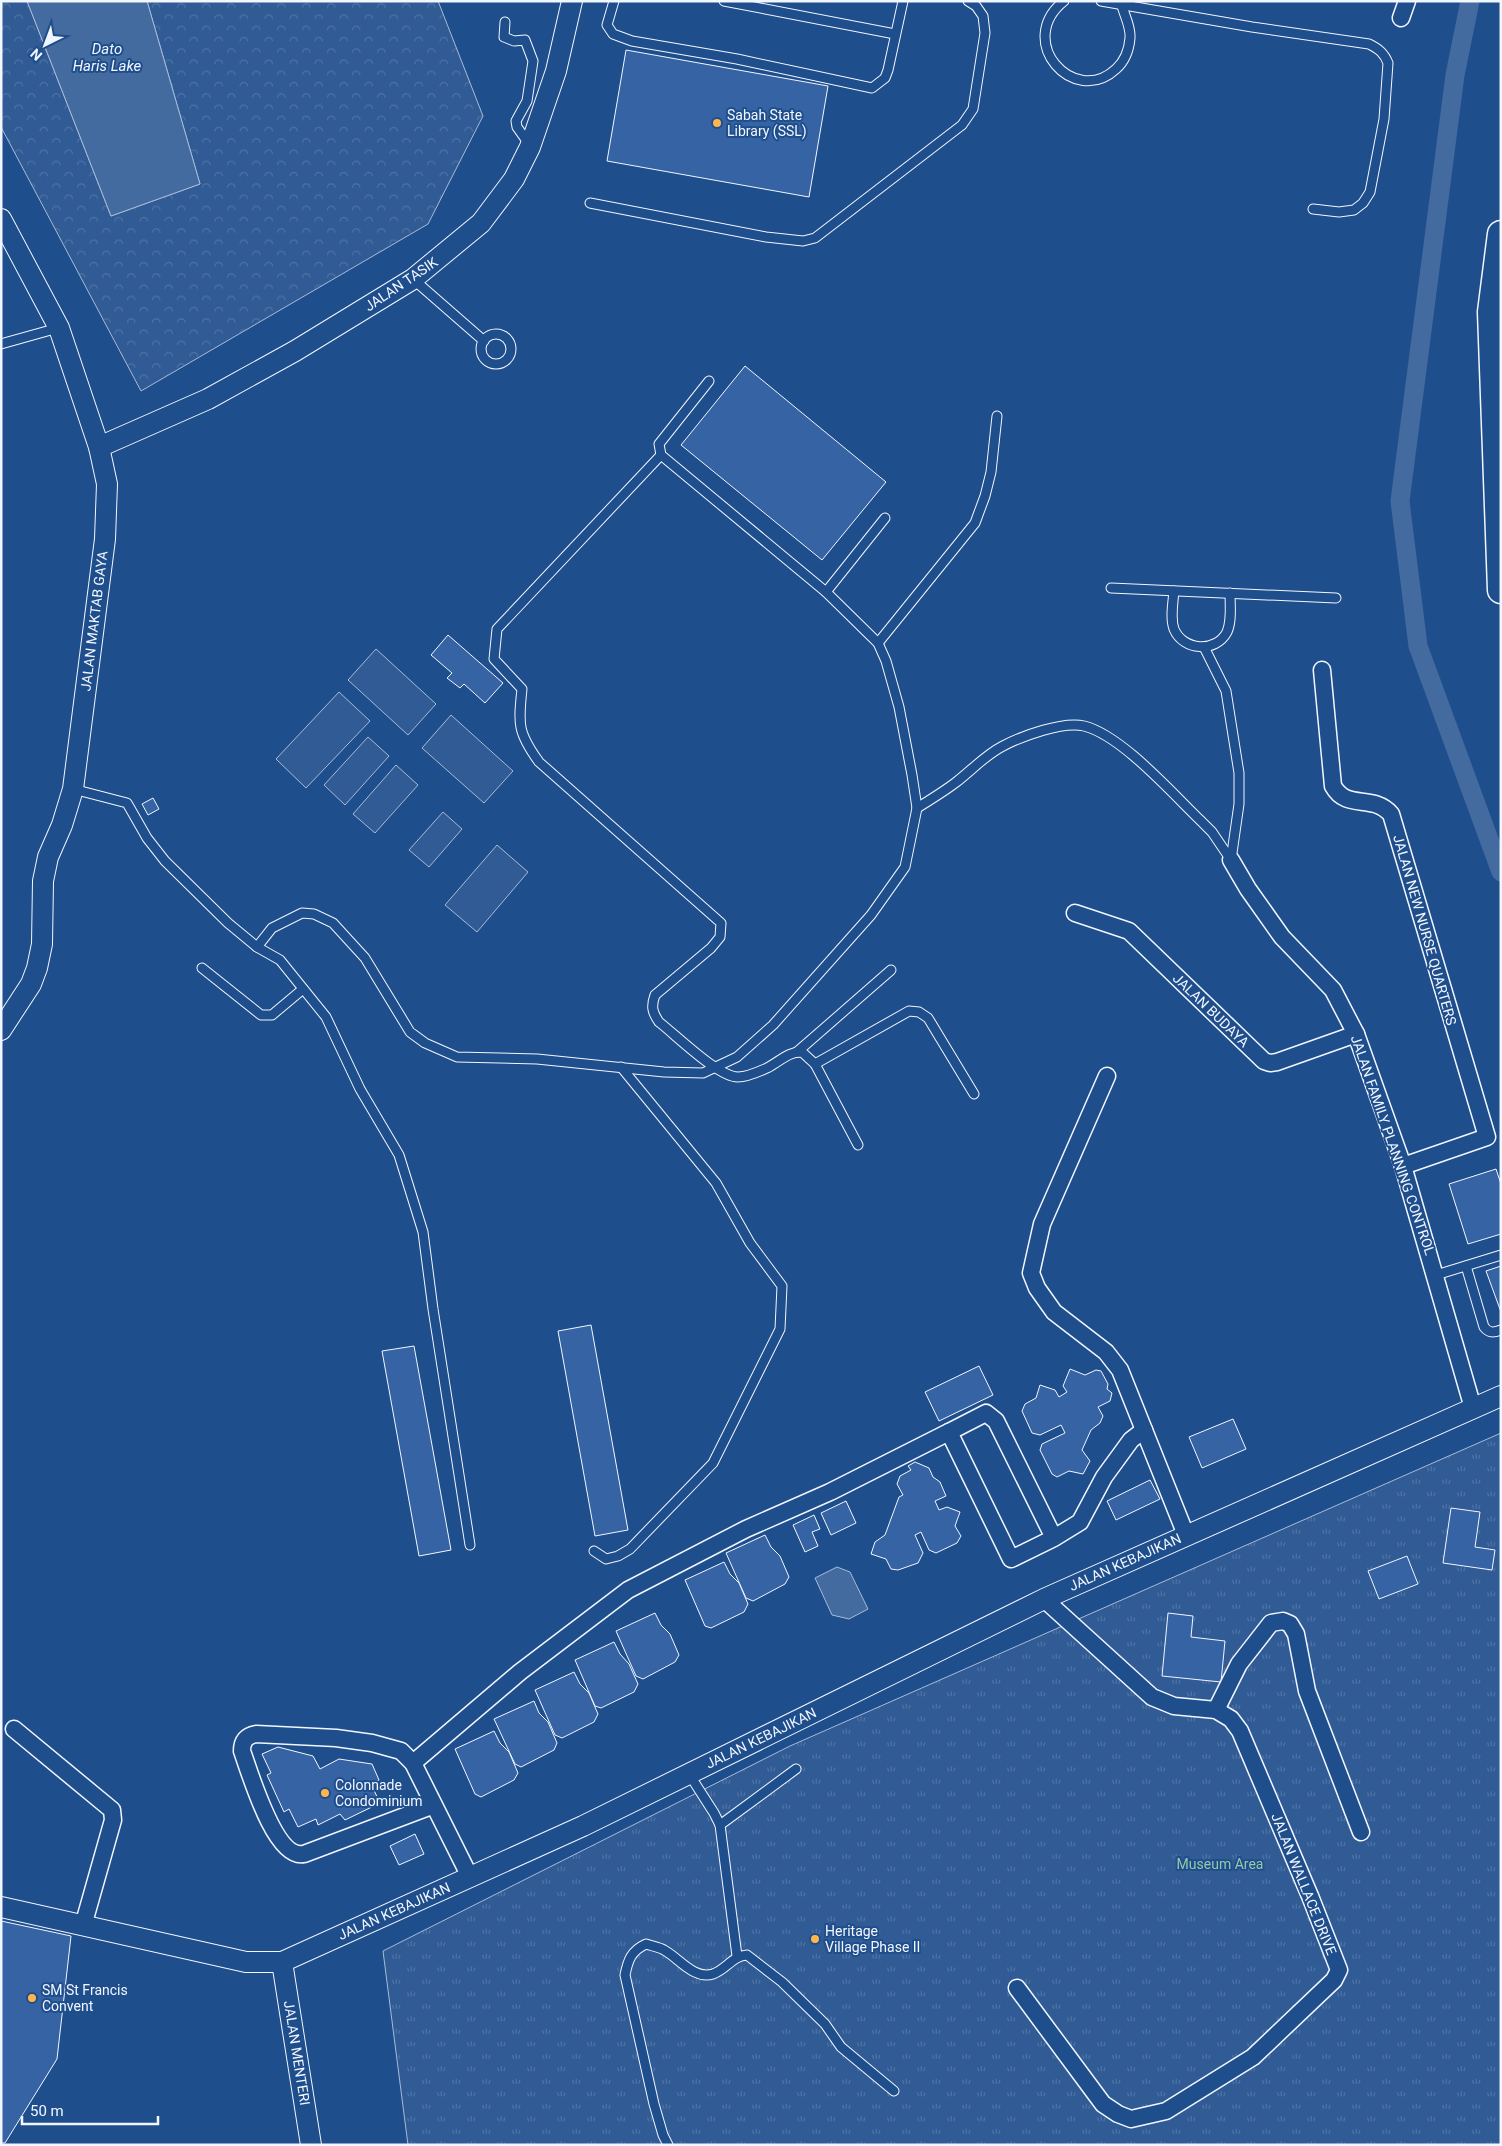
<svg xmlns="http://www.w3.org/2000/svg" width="1502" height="2146" font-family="Roboto,sans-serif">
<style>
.grass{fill:#305b95;stroke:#a8bbd7}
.forest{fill:url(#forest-crowns);stroke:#a8bbd7}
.park{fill:url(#park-tufts);stroke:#a8bbd7}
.water{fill:#446ba0;stroke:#a8bbd7}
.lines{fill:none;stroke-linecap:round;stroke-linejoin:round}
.canal{stroke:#446ba0;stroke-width:19}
.building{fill:#3563a3;stroke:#f2f6ff}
.service-casing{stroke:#f2f6ff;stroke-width:11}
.minor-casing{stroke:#f2f6ff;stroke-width:19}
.tertiary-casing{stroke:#f2f6ff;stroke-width:22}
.primary-casing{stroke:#f2f6ff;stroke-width:29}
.service{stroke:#1f4e8c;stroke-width:9}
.minor{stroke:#1f4e8c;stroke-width:16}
.tertiary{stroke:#1f4e8c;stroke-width:20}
.primary{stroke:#1f4e8c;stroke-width:26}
.poi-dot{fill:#ffb74d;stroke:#1f4e8c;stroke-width:2}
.labels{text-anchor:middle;stroke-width:4;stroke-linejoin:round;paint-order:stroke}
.poi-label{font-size:14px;fill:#f2f6ff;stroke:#1f4e8c;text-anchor:start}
.street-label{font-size:14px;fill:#f2f6ff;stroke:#1f4e8c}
.park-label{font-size:14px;fill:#97c8a6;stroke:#1f4e8c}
.water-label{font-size:15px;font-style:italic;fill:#f2f6ff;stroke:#1f4e8c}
</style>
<defs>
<pattern id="forest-crowns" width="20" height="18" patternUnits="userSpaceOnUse" patternTransform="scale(1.25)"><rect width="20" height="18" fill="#305b95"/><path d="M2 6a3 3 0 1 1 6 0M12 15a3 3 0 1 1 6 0" fill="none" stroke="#4e73a5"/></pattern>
<pattern id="park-tufts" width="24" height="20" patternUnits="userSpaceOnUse" patternTransform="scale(1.25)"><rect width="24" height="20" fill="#305b95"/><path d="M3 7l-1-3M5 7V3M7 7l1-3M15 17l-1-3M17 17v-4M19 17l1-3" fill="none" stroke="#4e73a5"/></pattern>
</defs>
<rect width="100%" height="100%" fill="#1f4e8c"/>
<g class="grass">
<polygon points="376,649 436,704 408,735 348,680"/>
<polygon points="339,692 370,721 306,788 276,759"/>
<polygon points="451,715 513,771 484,803 422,748"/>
<polygon points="368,737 389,756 345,805 324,785"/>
<polygon points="396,765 418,785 375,833 353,814"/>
<polygon points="443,812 462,829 429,867 409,850"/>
<polygon points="497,845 528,872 477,932 445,905"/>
</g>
<polygon class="forest" points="1,1 27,1 111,216 200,184 147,1 438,1 483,116 428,224 141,391 1,127"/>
<polygon class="park" points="1501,1433 1501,2145 408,2145 383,1951 790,1746"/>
<g class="water">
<polygon points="27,1 147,1 200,184 111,216"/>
<polygon points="837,1567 850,1572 868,1609 849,1619 832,1615 815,1578"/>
</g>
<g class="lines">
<polyline class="canal" points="1470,1 1455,75 1400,501 1418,646 1501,872"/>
</g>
<g class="building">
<polygon points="626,50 828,86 809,197 607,161"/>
<polygon points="745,366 886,482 822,560 681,445"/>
<polygon points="448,635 503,683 485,703 464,684 460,688 447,678 452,673 431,655"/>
<polygon points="153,798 159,809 148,815 142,804"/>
<polygon points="1496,1169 1501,1184 1501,1234 1468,1244 1449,1184"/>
<polygon points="1501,1266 1501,1312 1486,1271"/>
<polygon points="591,1325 628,1530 595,1536 558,1331"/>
<polygon points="414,1346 451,1550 419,1556 382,1351"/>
<polygon points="979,1366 993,1395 939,1421 925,1392"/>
<polygon points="1070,1369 1085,1375 1096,1370 1101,1371 1108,1384 1107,1389 1112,1393 1110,1401 1098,1407 1103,1416 1100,1423 1091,1430 1082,1450 1090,1461 1083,1474 1069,1471 1057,1477 1052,1474 1040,1450 1042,1444 1065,1433 1061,1425 1040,1435 1032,1433 1022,1411 1025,1404 1036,1398 1040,1385 1055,1390 1059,1397 1067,1392 1063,1386"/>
<polygon points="1233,1419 1246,1449 1202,1468 1189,1437"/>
<polygon points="915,1462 929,1468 933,1477 940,1482 946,1496 935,1501 939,1510 947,1507 960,1512 955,1526 961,1536 957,1543 936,1553 929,1550 921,1532 915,1535 923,1553 918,1563 898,1570 891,1569 886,1559 871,1554 875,1542 885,1535 899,1497 903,1495 897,1484 900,1476 911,1470 908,1466"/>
<polygon points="1150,1480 1160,1499 1116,1520 1107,1501"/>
<polygon points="846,1501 856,1523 831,1535 821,1513"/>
<polygon points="1451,1508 1480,1512 1475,1547 1495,1550 1492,1570 1443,1563"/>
<polygon points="814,1515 820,1529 812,1532 818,1546 805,1552 793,1525"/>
<polygon points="765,1535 771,1547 780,1556 789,1577 785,1584 753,1601 746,1598 726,1553"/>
<polygon points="1407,1556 1418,1584 1379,1599 1368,1571"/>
<polygon points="724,1562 730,1574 739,1583 748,1604 744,1612 711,1628 705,1626 685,1580"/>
<polygon points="655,1613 661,1625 670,1634 679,1655 675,1662 643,1679 636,1676 616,1631"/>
<polygon points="1168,1613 1193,1616 1191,1637 1225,1641 1221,1682 1162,1676"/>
<polygon points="614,1642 620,1654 629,1664 638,1684 634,1692 601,1708 595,1706 575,1660"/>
<polygon points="574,1672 580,1684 589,1693 598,1714 594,1722 562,1738 555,1735 535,1690"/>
<polygon points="534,1701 539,1713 548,1722 557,1743 554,1750 521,1767 515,1764 494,1719"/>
<polygon points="494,1731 500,1743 509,1752 518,1773 514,1780 481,1797 475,1794 455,1749"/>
<polygon points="278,1747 313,1756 320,1769 339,1759 372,1764 379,1780 371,1784 380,1803 345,1820 340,1814 318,1825 316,1819 298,1827 289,1809 284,1812 267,1775 271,1773 262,1754"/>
<polygon points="415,1834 424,1854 399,1865 390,1846"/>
<polygon points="1,1921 71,1936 57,2059 5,2143 1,2143"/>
</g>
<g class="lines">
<defs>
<g id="service">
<polyline points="614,1 607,25 613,34 632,41 737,59 872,88 885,78 888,70 903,1"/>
<polyline points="724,1 895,34"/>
<path d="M1064,1c-50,40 10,107 52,68 9,-8 13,-19 14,-31 1,-13 -7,-24 -9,-37"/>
<path d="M1101,1l151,26 117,17c10,5 15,9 19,19l-4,56 -14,73 -7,11 -9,7 -15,2 -26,-3"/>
<polyline points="505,22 504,37 514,41 525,40 533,61 527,101 516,121 517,127 529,144"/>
<polyline points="590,203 766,237 803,241 815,238 962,125 973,109 985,33 983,16 976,6 968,1"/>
<polyline points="413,279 484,341"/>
<circle cx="496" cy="349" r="15"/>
<polyline points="1,344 58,328"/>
<path d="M661,455l-164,174 -3,30 28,30c-4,36 -4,44 17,73l182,161 -1,14 -9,11 -56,47c-4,11 -3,17 4,27 17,13 59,55 79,55 10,0 20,-5 29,-9 12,-6 22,-17 35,-16l13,12 43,81"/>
<polyline points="1111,588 1336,598"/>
<path d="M1174,591c-1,12 -4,27 0,38 9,22 42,24 53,3 5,-11 3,-27 3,-39"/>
<polyline points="826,592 885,518"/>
<polyline points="878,643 975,523 985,496 991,472 997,416"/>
<polyline points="1204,647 1226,691 1239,773 1239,804 1231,860"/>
<polyline points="73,789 127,803 147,838 165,861 228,923 257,947 280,960 326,1017 360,1089 399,1155 423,1232 433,1309 470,1545"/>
<path d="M917,808c13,-8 26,-16 38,-25 16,-12 30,-28 48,-37 19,-10 60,-25 81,-20 37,9 88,67 117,95l11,11 19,28"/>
<polyline points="257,947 272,928 302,913 314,914 333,923 365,958 410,1032 425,1043 457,1057 537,1059 664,1072 703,1073 737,1057 773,1025 871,915 905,867 917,808 912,775 899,707 886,661 878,643 826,592 661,455 659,444 709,381"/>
<polyline points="202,968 261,1015 272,1015 303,989"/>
<polyline points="797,1052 891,970"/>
<polyline points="815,1064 909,1011 919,1012 928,1018 974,1094"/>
<path d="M1466,1266l18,61c5,6 9,6 17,3"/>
<polyline points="1436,1275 1501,1255"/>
<polyline points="594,1551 606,1559 618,1556 630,1549 713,1463 780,1329 782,1286 750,1243 716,1183 621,1067"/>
<polyline points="689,1774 714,1813 720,1825"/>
<polyline points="737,1956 720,1825 796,1769"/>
<path d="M668,2145l-5,-10 -9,-31 -29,-129c3,-15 6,-24 21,-31 6,2 13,3 18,6 15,8 30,30 49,24 14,-5 19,-18 34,-19l35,27 43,42 16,23 53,44"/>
</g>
<g id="minor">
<polyline points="1401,18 1407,1"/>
<path d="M1322,670l11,116c14,25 39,7 58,28l96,323 -84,29"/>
<polyline points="1231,860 1248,889 1282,937 1333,990 1356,1034 1403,1166 1473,1408"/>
<polyline points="1075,913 1129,931 1264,1061 1270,1063 1277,1062 1356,1034"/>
<polyline points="1107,1076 1042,1224 1031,1273 1037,1288 1054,1312 1106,1352 1120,1370 1186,1535"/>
<polyline points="1054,1538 996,1421 986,1413 949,1432 1011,1559 1054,1538 1080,1522 1104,1477 1131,1440 1144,1430"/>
<polyline points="1216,1710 1239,1664 1271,1623 1283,1621 1290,1624 1296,1634 1307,1691 1361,1832"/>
<polyline points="14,1729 112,1810 113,1820 83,1926"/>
<polyline points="413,1763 520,1672 628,1590 746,1529 830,1492 949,1432"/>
<path d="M434,1805l-130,49c-29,6 -54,-81 -62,-103 0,-10 4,-15 14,-17l80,4 36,5 29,8 12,12 57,114"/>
<polyline points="1017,1988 1103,2104 1118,2114 1131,2119 1166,2111 1253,2057 1334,1980 1339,1970 1310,1896 1240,1731 1231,1719 1216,1710 1174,1706 1152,1697 1044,1599"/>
</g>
<g id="tertiary">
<polyline points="1,219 59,328 99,447 107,484 105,539 73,789 62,825 48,857 43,881 42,944 37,968 31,984 1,1030"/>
<polyline points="99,447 208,399 295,351 413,279 481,223 514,179 530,147 556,71 572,1"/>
<polyline points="1,1907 246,1962 282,1962 583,1826 1044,1599 1501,1396"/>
<polyline points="282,1962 311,2145"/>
</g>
<polyline id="primary" points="1501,234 1491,312 1501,590"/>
</defs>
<use href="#service" class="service-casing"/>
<use href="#minor" class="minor-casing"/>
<use href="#tertiary" class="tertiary-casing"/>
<use href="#primary" class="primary-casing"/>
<use href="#service" class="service"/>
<use href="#minor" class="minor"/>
<use href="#tertiary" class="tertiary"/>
<use href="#primary" class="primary"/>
</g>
<g class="poi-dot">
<circle cx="717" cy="123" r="5"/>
<circle cx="325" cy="1793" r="5"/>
<circle cx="815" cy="1939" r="5"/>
<circle cx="32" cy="1998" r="5"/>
</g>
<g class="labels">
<g class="poi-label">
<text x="727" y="120">Sabah State<tspan x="727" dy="16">Library (SSL)</tspan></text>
<text x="335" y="1790">Colonnade<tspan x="335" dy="16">Condominium</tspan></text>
<text x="825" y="1936">Heritage<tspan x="825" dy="16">Village Phase II</tspan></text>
<text x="42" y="1995">SM St Francis<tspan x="42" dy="16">Convent</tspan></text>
</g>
<g class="street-label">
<text transform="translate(401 284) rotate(-34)" y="5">JALAN TASIK</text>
<text transform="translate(94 621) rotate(-83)" y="5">JALAN MAKTAB GAYA</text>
<text transform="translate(1425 930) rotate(74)" y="5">JALAN NEW NURSE QUARTERS</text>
<text transform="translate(1211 1010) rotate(44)" y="5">JALAN BUDAYA</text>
<text transform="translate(1393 1145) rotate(71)" y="5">JALAN FAMILY PLANNING CONTROL</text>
<text transform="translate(1125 1562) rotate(-24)" y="5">JALAN KEBAJIKAN</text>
<text transform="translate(761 1738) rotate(-26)" y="5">JALAN KEBAJIKAN</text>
<text transform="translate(1304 1884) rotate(68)" y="5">JALAN WALLACE DRIVE</text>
<text transform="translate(394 1911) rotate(-24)" y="5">JALAN KEBAJIKAN</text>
<text transform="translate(297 2053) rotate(81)" y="5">JALAN MENTERI</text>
</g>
<g class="park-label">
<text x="1220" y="1869">Museum Area</text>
</g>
<g class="water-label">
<text x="107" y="54">Dato<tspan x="107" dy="17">Haris Lake</tspan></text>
</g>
</g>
<rect width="1502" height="2146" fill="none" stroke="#f2f6ff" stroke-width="5"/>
<g transform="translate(45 45) rotate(222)" stroke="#1f4e8c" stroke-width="4" paint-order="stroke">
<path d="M0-4L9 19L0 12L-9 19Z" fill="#f2f6ff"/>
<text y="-8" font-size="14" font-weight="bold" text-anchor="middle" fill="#f2f6ff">N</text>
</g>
<path d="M22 2116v8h136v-8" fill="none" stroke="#f2f6ff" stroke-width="2.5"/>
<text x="30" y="2116" font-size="15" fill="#f2f6ff" stroke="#1f4e8c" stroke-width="4" paint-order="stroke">50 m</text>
</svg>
